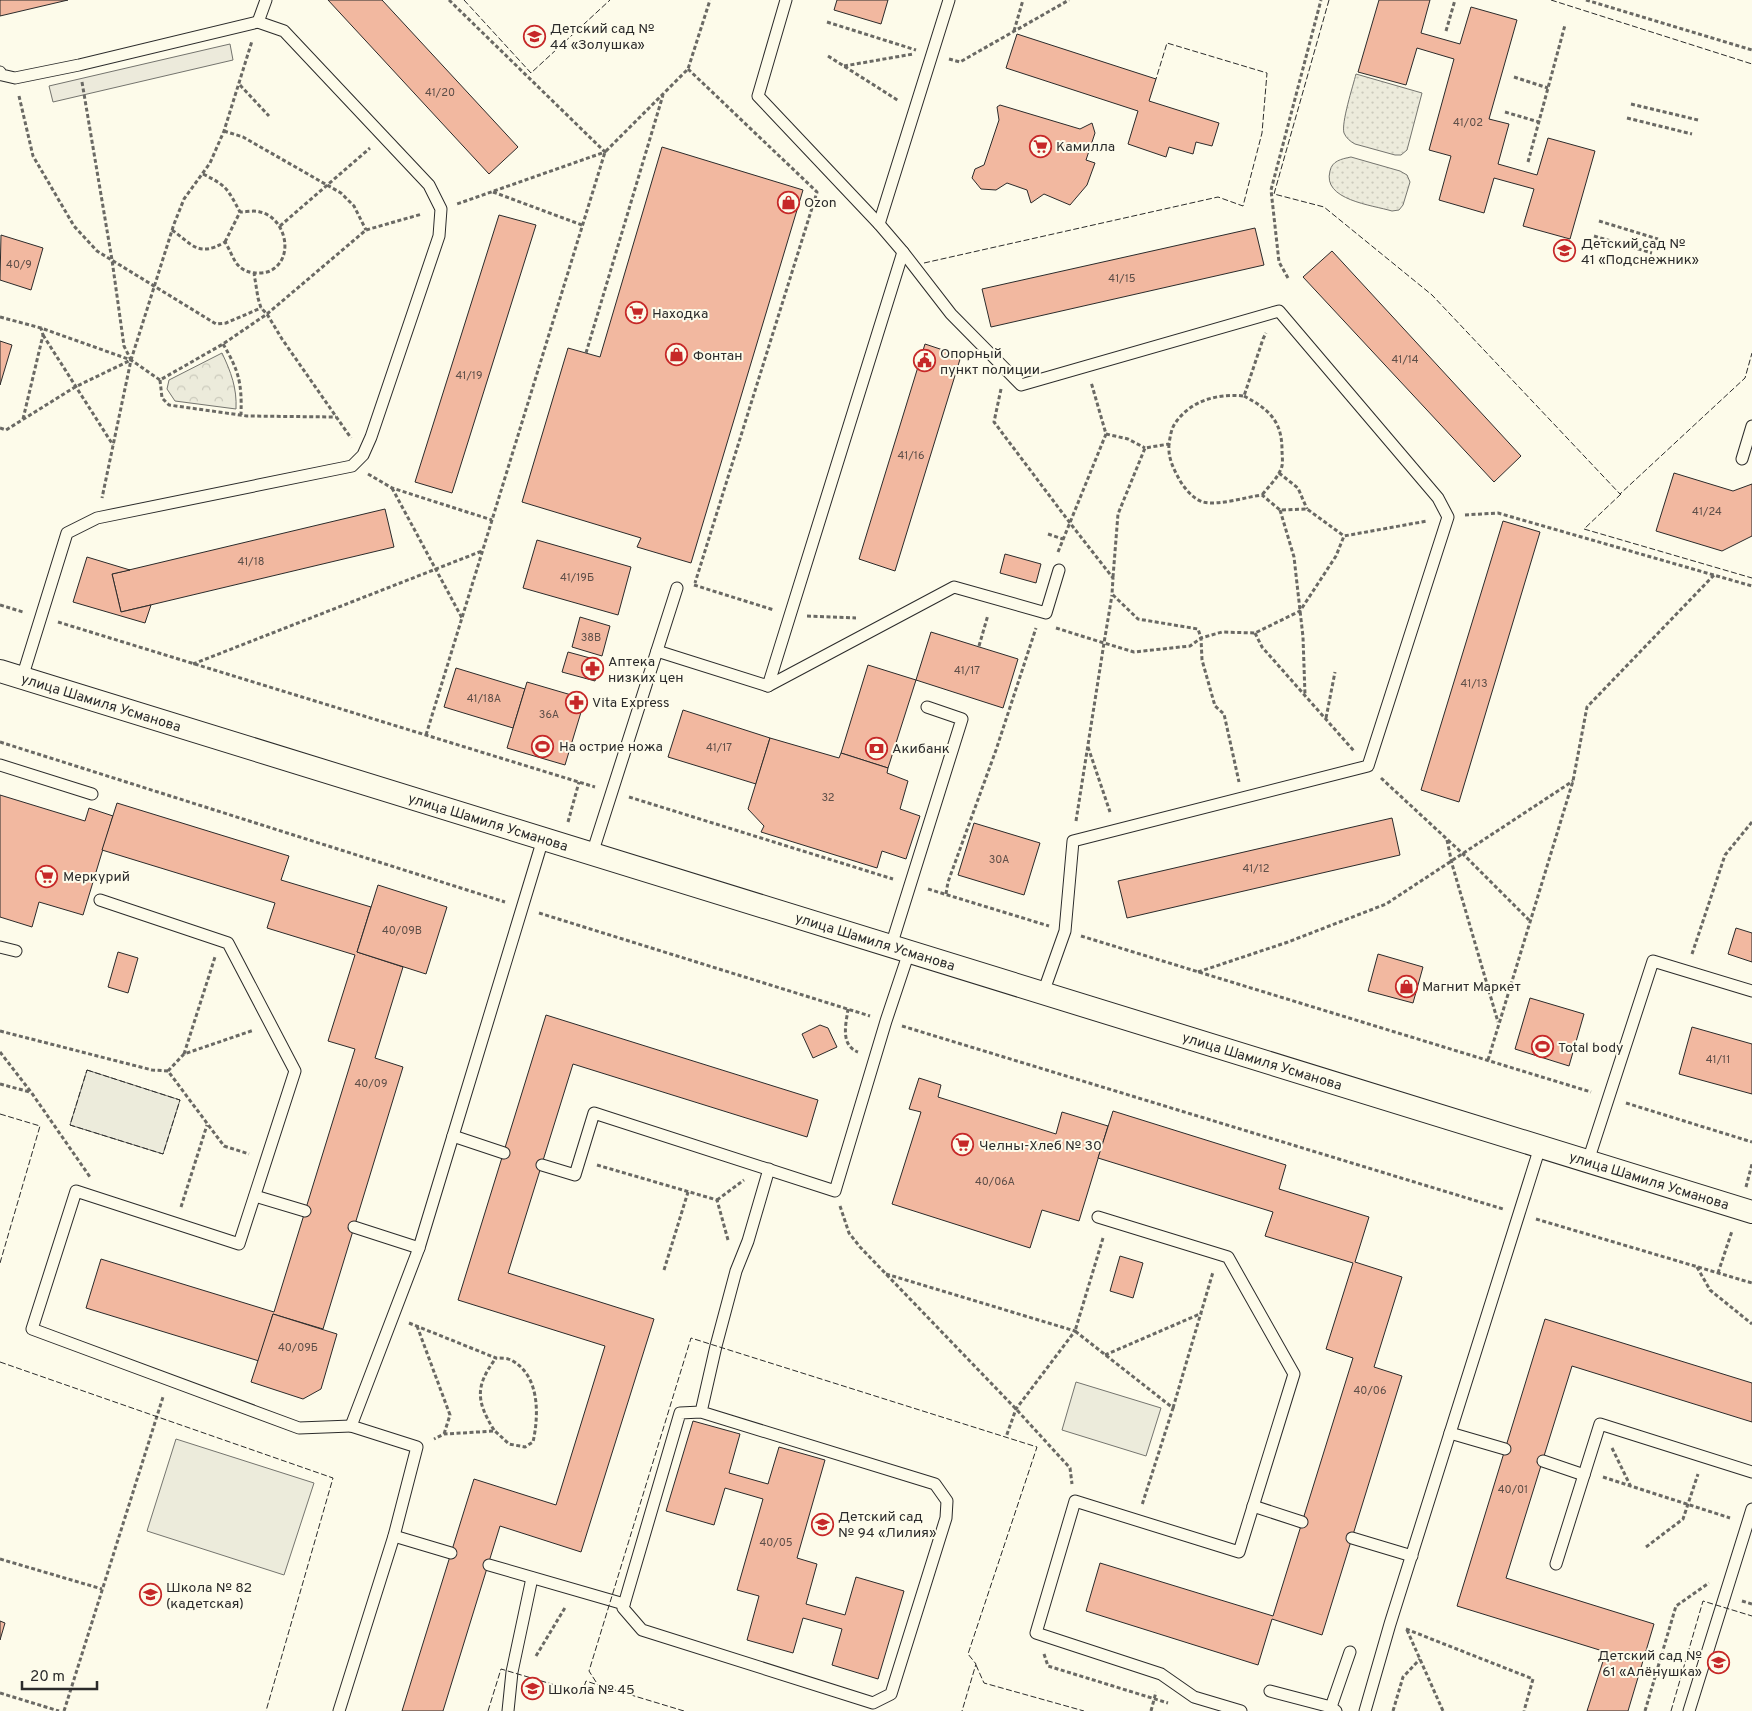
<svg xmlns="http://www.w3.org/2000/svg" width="1752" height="1711" font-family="Overpass,sans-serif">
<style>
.grass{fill:url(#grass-dots);stroke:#74746e}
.park{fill:url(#park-crowns);stroke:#74746e}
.pitch{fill:#ecebdb;stroke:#74746e}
.parking{fill:#eceadb;stroke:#74746e}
.building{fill:#f2b8a0;stroke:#2b2b2b}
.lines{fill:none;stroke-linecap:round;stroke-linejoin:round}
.service-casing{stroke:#2b2b2b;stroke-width:13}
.minor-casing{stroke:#2b2b2b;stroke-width:24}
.path{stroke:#6a6964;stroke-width:3;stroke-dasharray:4 2.5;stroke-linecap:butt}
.service{stroke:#fdfbea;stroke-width:11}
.minor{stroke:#fdfbea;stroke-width:22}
.fence{stroke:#2b2b2b;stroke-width:1;stroke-dasharray:6 2.5;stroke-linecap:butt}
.labels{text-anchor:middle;stroke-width:4;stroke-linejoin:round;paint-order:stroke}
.number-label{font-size:11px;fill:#5d4e48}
.poi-label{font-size:14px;fill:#2b2b2b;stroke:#fdfbea;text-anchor:start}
.street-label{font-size:14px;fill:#2b2b2b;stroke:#fdfbea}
</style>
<defs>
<pattern id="grass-dots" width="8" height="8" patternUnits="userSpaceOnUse" patternTransform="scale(1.25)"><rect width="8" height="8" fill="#ecebdb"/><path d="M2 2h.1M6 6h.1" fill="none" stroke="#cbcabc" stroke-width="1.8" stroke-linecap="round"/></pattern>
<pattern id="park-crowns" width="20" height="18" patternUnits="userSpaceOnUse" patternTransform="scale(1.25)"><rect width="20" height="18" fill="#ecebdb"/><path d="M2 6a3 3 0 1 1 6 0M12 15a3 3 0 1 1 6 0" fill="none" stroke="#cbcabc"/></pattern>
</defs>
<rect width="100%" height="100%" fill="#fdfbea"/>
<g class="grass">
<path d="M1356,74l66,19 -15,57 -6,5h-6l-40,-11c-4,-2 -9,-6 -11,-11 -3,-10 9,-47 12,-59z"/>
<path d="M1351,157l49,14 7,4 3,7 -7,23 -4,5 -7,1c-20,-6 -70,-11 -62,-40 2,-10 11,-12 21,-14z"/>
</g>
<path class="park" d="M222,353c9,19 15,35 14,56l-61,-8 -8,-12 2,-9z"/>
<g class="pitch">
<polygon points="87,1070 180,1100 163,1154 70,1125"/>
<polygon points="1076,1382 1161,1408 1146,1456 1062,1430"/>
<polygon points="176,1439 314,1483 284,1575 147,1531"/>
</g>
<polygon class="parking" points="230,44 233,60 53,102 49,86"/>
<g class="building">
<polygon points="0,0 68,0 0,16"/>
<polygon points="328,0 382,0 518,147 489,174"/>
<polygon points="837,0 888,0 881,24 834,10"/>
<polygon points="1379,0 1430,0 1421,33 1460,44 1471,7 1517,20 1489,119 1509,124 1498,164 1537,175 1548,138 1595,151 1570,239 1523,226 1534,189 1494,178 1484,213 1439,200 1451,156 1429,150 1454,59 1417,48 1406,85 1358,72"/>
<polygon points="1017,34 1156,79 1149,101 1219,123 1212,146 1196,142 1193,154 1169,147 1166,157 1128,144 1138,111 1006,68"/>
<polygon points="1000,105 1080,129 1092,123 1095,133 1086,160 1095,163 1087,185 1070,205 1044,194 1031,203 1027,190 1007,183 996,190 981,189 972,178 975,169 984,165 999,120 997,107"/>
<polygon points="662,147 803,190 691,563 637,547 641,538 522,502 568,348 600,357"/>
<polygon points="499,215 536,225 452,493 415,482"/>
<polygon points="1255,228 1264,265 991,327 982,289"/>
<polygon points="1,235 43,248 31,290 0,280"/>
<polygon points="1332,251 1521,456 1494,482 1303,277"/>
<polygon points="0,341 12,345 0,385"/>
<polygon points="925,344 961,356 895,571 859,559"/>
<polygon points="1674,473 1733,491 1752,484 1752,536 1722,551 1656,531"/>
<polygon points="385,509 394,547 121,612 112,574"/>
<polygon points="1503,521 1540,532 1459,802 1421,790"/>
<polygon points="537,540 631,567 618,615 523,588"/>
<polygon points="1005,554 1041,564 1036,583 1000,573"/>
<polygon points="87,557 130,570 112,574 121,612 151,605 145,623 73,602"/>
<polygon points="580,617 610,626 602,656 572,647"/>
<polygon points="931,632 1018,659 1003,708 916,680"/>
<polygon points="568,652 601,661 595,681 562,672"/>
<polygon points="868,665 916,680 888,768 841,753"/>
<polygon points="456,668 525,689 513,728 444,707"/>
<polygon points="527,682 585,699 565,765 507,748"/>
<polygon points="683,710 770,738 756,784 668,757"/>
<polygon points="770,738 839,758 841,753 888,768 887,773 908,781 900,809 920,816 906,859 882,851 877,868 761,832 764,826 748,809"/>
<polygon points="0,795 85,821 89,808 113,816 83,915 39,902 32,927 0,917"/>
<polygon points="117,803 289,856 281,880 371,907 357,952 403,967 375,1058 403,1067 323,1329 273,1314 259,1361 86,1308 101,1259 274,1312 355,1049 328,1041 355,955 267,928 275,903 102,850"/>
<polygon points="1392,818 1400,855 1127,918 1118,881"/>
<polygon points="974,823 1040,843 1024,895 958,875"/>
<polygon points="378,885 447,907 426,974 357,952"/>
<polygon points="1736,928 1752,933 1752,962 1728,954"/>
<polygon points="118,952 138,958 128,993 108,987"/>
<polygon points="1378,954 1423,967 1413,1003 1368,991"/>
<polygon points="1530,998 1584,1014 1569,1066 1515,1049"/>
<polygon points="546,1015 818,1100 807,1137 573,1064 508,1273 654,1319 581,1552 500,1526 443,1711 402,1711 474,1479 556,1505 605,1346 458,1300"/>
<polygon points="820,1025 828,1028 837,1047 813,1058 802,1034"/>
<polygon points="1692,1027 1752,1044 1752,1094 1679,1074"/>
<polygon points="919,1078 941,1085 938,1097 1056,1134 1062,1112 1108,1126 1079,1221 1042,1210 1030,1248 892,1204 921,1112 909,1109"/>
<polygon points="1113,1111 1286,1165 1279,1189 1369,1217 1355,1262 1402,1277 1374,1367 1402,1376 1322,1635 1272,1619 1258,1665 1086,1611 1100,1563 1273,1616 1353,1358 1326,1349 1353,1263 1265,1236 1273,1212 1098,1158"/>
<polygon points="1120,1256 1143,1263 1133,1298 1110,1291"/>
<polygon points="273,1314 337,1334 321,1389 303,1399 251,1382"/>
<polygon points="1545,1319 1752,1383 1752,1422 1572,1366 1506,1578 1654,1624 1628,1711 1587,1711 1606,1652 1457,1606"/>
<polygon points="693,1421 740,1434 729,1473 768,1484 779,1447 825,1460 797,1558 817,1564 806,1604 845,1615 856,1577 904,1591 878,1679 832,1665 842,1629 803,1618 793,1653 747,1640 759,1596 737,1590 763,1499 725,1488 714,1525 666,1511"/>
<polygon points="0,1621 5,1623 0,1640"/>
</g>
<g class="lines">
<defs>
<g id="service">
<polyline points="786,0 758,96 879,224 903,252 951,314 1021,385 1279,311 1438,498 1448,517 1368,766 1073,841 1065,931 1043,993"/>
<polyline points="258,22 266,0"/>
<polyline points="0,72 2,75 15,78 79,65 258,22 284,31 429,185 441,209 439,236 371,437 363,455 352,466 97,518 67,533 22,678"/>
<polyline points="879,224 949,0"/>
<polyline points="1742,459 1752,426"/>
<polyline points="657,651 768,686 903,252"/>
<polyline points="768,686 954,587 1046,613 1059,570"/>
<polyline points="0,765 92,794"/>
<polyline points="592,854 677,588"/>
<polyline points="100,900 228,943 295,1071 239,1244 76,1191 32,1329 299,1428 351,1426"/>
<polyline points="891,946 962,719 927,707"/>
<polyline points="0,947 16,951"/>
<polyline points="453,1136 504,1153"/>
<polyline points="1588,1161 1653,961 1752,991"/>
<polyline points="542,1165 575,1175 594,1113 835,1191 886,1021 909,952"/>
<polyline points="255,1196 305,1211"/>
<polyline points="1098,1217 1228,1257 1294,1374 1239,1552 1075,1501 1036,1633 1161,1674 1194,1697 1241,1711"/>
<polyline points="354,1227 419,1248"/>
<polyline points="701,1412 680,1413 623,1608 642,1630 873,1703 891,1694 946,1518 947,1501 935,1484 701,1412 716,1346 736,1271 748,1241 769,1169"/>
<polyline points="1450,1433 1505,1449"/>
<polyline points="1543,1461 1584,1475"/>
<polyline points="1253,1506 1302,1522"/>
<polyline points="394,1536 451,1553"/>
<polyline points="1352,1538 1412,1556"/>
<polyline points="1556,1564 1600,1424 1752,1472"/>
<polyline points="489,1565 624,1604"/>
<polyline points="1270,1691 1331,1707"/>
<polyline points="339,1711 394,1536 417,1447 351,1426 419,1248 543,839"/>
<polyline points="508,1711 512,1672 532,1578"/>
<polyline points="1336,1711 1331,1707 1350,1652"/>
<polyline points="1365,1711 1390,1624 1540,1147"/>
<polyline points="1689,1711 1752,1509"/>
</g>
<g id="minor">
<path id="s1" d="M0,671l1752,541"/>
</g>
</defs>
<use href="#service" class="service-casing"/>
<use href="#minor" class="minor-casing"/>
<g class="path">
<polyline points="449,0 605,152 457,204"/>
<polyline points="1586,0 1752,50"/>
<polyline points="827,22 916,50"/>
<polyline points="1014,31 1023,0"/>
<polyline points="1446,31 1455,0"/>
<polyline points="828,56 899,101"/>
<polyline points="949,59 960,62 1069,0"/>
<polyline points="844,66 913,54"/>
<polyline points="688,69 817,192 695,583"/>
<polyline points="1514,77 1548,88"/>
<polyline points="82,82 112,260 124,346 131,360 102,498"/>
<polyline points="240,85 269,116"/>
<polyline points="19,96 33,156 74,226 97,251 216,324 226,323 261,308"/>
<polyline points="1631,104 1698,120"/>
<polyline points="1505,112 1539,122"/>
<polyline points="1627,118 1692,134"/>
<polyline points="224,131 243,137 341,193 354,206 366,230"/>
<polyline points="1528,162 1565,25"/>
<path d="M203,174c24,12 24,14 37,38"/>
<polyline points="493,192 582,225"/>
<polyline points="1599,221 1658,239"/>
<polyline points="280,226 370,148"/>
<path d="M172,230c20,14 26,28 53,12 9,14 9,28 29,31l4,25 3,10 6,6 15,25 69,99"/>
<polyline points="1594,236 1652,253"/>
<path d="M225,242l15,-30c6,0 14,-2 20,0 25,5 36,46 10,59 -4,2 -11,2 -16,2"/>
<polyline points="1288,278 1279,262 1271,190 1321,0"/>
<polyline points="0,317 41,328 131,360 160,380 223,344 267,314 366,230 422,214"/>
<polyline points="43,335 113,445"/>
<path d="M223,344c16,27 19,39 18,71"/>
<polyline points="586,353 663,95"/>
<polyline points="160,380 162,398 169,405 247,416 336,417"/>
<polyline points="1001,389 994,422 1070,523 1113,578 1112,594 1138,619 1198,629 1201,638 1202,660 1215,706 1224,714 1239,782"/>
<path d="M1244,396c24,13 38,24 38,54 0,5 1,11 0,16 -3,11 -13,20 -20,29"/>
<polyline points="23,419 43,335 41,328"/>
<polyline points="0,428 6,430 75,387 131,360 174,224 184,199 210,163 224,131 252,41"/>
<polyline points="1106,434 1128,439 1145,448"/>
<path d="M1169,444c-1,12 3,22 9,33 5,10 15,22 25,25 15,4 43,-5 59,-7l18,15 27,-1 37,27"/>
<polyline points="1279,473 1298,488 1307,509"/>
<polyline points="368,474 392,488 492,520"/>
<polyline points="392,488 462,618"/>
<polyline points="1280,510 1294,557 1303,637 1305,695"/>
<polyline points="1465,515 1498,513 1752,586"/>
<polyline points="1048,534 1063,539"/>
<polyline points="1058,552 1106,434 1091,382"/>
<path d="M1113,577l5,-63 27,-66 24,-4c1,-6 2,-14 5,-19 15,-24 43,-32 70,-29l19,-57 3,-6"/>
<polyline points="694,585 774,610"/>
<polyline points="0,605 23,612"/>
<polyline points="807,616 856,618"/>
<polyline points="58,622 595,787"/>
<polyline points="1056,628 1104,643 1112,595"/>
<polyline points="1255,633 1262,647 1354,751"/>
<polyline points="979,646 988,615"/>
<polyline points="193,664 482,551"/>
<polyline points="1326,718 1335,672"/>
<polyline points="426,735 605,152 688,69 710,0"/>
<polyline points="0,742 505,902"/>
<polyline points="1088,747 1110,812"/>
<polyline points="1381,778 1462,853 1529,920"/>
<polyline points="629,797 893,879"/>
<polyline points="1076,821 1104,643 1134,652 1190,646 1201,638 1222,632 1255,633 1300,611 1336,556 1344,536 1427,521"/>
<polyline points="568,822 579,782"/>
<polyline points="1447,840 1452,864 1498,1022"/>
<polyline points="928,889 1049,926"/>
<polyline points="946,894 948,882 996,750 1036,628"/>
<polyline points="539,913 870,1016"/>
<polyline points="1081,936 1591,1092"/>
<polyline points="1692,954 1725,855 1752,822"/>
<polyline points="1198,972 1288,942 1386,904 1573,781"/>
<path d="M848,1009c-2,15 -8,36 10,43"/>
<polyline points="902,1026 1503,1209"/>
<polyline points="0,1031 152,1070 168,1071 224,1146 249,1154"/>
<polyline points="0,1052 31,1092 90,1177"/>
<polyline points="184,1054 215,957"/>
<polyline points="1488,1060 1573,781 1587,707 1714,575"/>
<polyline points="168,1071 184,1054 254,1030"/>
<polyline points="0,1084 30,1092"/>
<polyline points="1626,1103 1752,1142"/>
<polyline points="597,1165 717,1200 728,1240"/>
<polyline points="1746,1187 1752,1164"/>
<polyline points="717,1200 744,1180"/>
<polyline points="840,1206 849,1233 860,1247 1016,1409 1070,1468 1072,1484"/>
<polyline points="181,1207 207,1125"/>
<polyline points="1536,1219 1752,1283"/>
<polyline points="1103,1238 1075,1331 1173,1408 1142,1505"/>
<polyline points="1697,1267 1710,1290 1752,1324"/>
<polyline points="664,1270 688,1192"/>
<polyline points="1718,1273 1732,1231"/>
<polyline points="886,1274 1075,1331 1016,1409 1006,1437"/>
<path d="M409,1323l87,35c5,0 11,0 15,2 29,15 28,55 22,82l-8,5 -16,-3 -14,-13 -51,3 -10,5"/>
<polyline points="417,1326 450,1415 444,1434"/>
<polyline points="1105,1355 1202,1313"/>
<polyline points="1173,1408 1213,1272"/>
<path d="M494,1430c-18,-29 -19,-44 2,-72"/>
<polyline points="1612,1448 1630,1485"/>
<polyline points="1603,1477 1730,1518"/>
<polyline points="1646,1547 1683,1519 1698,1474"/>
<polyline points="0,1559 102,1589"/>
<polyline points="1742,1601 1752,1604"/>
<polyline points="1406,1629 1533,1679 1524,1711"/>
<polyline points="1407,1630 1443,1711"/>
<polyline points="1044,1654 1048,1666 1168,1703"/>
<polyline points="536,1656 566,1606"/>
<polyline points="0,1693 59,1711"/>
<polyline points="64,1711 163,1397"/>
<polyline points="1151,1711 1156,1692"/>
<polyline points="1393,1711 1403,1677 1420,1659"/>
<polyline points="1645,1711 1676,1606 1709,1583"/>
</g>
<use href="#service" class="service"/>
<use href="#minor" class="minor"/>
<g class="fence">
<polyline points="464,0 531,73 610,0"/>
<polyline points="1329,0 1274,194 1324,207 1432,295 1620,494 1745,378 1752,353"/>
<polyline points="1551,0 1752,64"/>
<polyline points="924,263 1218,197 1243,206 1262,133 1267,73 1167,43 1156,79"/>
<polyline points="1621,494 1584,529 1752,578"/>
<polygon points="87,1070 180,1100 163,1154 70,1125"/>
<polyline points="0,1114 40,1126 0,1263"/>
<polyline points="0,1362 333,1478 266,1711"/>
<polyline points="976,1665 984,1683 1084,1711"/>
<polyline points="488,1711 501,1669 582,1693 586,1681 598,1685"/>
<polyline points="684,1711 598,1685 589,1671 691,1338 1037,1447 968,1654 976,1664 962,1711"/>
<polyline points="1671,1711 1703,1601 1752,1616"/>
</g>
</g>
<defs>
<symbol id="school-ring" viewBox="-11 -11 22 22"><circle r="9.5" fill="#fdfbea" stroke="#c62828" stroke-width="1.5"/><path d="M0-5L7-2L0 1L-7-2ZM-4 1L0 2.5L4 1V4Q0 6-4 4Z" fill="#c62828"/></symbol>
<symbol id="supermarket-ring" viewBox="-11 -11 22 22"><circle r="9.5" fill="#fdfbea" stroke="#c62828" stroke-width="1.5"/><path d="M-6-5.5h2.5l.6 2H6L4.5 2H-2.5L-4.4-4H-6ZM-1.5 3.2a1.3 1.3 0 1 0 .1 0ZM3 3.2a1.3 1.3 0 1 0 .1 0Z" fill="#c62828"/></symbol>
<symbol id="shop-ring" viewBox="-11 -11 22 22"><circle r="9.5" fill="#fdfbea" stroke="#c62828" stroke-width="1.5"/><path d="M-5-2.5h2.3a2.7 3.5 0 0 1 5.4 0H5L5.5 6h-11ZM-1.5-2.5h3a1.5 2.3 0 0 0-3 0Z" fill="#c62828"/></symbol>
<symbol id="civic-ring" viewBox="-11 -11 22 22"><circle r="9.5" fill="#fdfbea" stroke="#c62828" stroke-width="1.5"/><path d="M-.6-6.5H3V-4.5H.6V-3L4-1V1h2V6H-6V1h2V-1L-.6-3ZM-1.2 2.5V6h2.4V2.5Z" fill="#c62828"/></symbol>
<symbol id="pharmacy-ring" viewBox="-11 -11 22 22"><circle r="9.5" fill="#fdfbea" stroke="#c62828" stroke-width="1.5"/><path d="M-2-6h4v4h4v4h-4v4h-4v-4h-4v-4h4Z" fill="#c62828"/></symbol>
<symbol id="stadium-ring" viewBox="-11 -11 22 22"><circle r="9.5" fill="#fdfbea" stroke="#c62828" stroke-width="1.5"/><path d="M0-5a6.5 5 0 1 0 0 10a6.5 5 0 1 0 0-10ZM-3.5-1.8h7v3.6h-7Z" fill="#c62828"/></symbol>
<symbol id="bank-ring" viewBox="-11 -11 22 22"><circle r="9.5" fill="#fdfbea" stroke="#c62828" stroke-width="1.5"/><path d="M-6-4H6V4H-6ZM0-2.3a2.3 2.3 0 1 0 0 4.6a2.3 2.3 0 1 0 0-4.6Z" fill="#c62828"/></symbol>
</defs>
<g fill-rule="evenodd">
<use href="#school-ring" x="522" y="24" width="25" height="25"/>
<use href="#supermarket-ring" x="1028" y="134" width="25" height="25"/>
<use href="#shop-ring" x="776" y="190" width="25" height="25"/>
<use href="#school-ring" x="1552" y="238" width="25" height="25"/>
<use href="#supermarket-ring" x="624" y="300" width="25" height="25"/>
<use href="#shop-ring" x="664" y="342" width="25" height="25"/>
<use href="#civic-ring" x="912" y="348" width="25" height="25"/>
<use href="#pharmacy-ring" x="580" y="656" width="25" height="25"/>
<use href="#pharmacy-ring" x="564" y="690" width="25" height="25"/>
<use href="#stadium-ring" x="530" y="734" width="25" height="25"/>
<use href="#bank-ring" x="864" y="736" width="25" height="25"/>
<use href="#supermarket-ring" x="34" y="864" width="25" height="25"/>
<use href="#shop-ring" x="1394" y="974" width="25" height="25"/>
<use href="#stadium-ring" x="1530" y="1034" width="25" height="25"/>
<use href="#supermarket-ring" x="950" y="1132" width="25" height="25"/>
<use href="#school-ring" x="810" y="1512" width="25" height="25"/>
<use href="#school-ring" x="138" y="1582" width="25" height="25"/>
<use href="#school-ring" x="1706" y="1650" width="25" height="25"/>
<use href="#school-ring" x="520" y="1676" width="25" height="25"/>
</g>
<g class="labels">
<g class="number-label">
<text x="440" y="96">41/20</text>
<text x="1468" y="126">41/02</text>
<text x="19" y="268">40/9</text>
<text x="1122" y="282">41/15</text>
<text x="1405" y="363">41/14</text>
<text x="469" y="379">41/19</text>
<text x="911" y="459">41/16</text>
<text x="1707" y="515">41/24</text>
<text x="251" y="565">41/18</text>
<text x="577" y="581">41/19Б</text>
<text x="591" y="641">38В</text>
<text x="967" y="674">41/17</text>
<text x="1474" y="687">41/13</text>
<text x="484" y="702">41/18А</text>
<text x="549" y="718">36А</text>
<text x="719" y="751">41/17</text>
<text x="828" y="801">32</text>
<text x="999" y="863">30А</text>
<text x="1256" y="872">41/12</text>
<text x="402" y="934">40/09В</text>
<text x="1718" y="1063">41/11</text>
<text x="371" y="1087">40/09</text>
<text x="995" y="1185">40/06А</text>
<text x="298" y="1351">40/09Б</text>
<text x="1370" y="1394">40/06</text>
<text x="1513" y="1493">40/01</text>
<text x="776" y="1546">40/05</text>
</g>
<g class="poi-label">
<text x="550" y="33">Детский сад №<tspan x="550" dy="16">44 «Золушка»</tspan></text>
<text x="1056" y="151">Камилла</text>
<text x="804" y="207">Ozon</text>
<text x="1581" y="248">Детский сад №<tspan x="1581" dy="16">41 «Подснежник»</tspan></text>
<text x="652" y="318">Находка</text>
<text x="940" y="358">Опорный<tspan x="940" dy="16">пункт полиции</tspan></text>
<text x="693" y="360">Фонтан</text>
<text x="608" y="666">Аптека<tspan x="608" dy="16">низких цен</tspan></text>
<text x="592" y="707">Vita Express</text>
<text x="559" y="751">На острие ножа</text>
<text x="892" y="753">Акибанк</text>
<text x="63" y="881">Меркурий</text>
<text x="1422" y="991">Магнит Маркет</text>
<text x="1558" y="1052">Total body</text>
<text x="979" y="1150">Челны-Хлеб № 30</text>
<text x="838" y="1521">Детский сад<tspan x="838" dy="16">№ 94 «Лилия»</tspan></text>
<text x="166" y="1592">Школа № 82<tspan x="166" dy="16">(кадетская)</tspan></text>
<text x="1702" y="1660" text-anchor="end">Детский сад №<tspan x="1702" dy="16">61 «Алёнушка»</tspan></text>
<text x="548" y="1694">Школа № 45</text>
</g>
<g class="street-label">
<text dy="5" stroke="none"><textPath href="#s1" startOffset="106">улица Шамиля Усманова</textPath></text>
<text dy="5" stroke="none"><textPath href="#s1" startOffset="511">улица Шамиля Усманова</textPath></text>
<text dy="5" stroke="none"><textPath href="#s1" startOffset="916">улица Шамиля Усманова</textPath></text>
<text dy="5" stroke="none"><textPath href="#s1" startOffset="1321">улица Шамиля Усманова</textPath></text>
<text dy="5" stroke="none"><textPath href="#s1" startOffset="1726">улица Шамиля Усманова</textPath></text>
</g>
</g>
<path d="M22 1681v8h75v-8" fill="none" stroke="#2b2b2b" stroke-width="2.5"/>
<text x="30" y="1681" font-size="15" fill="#2b2b2b" stroke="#fdfbea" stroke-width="4" paint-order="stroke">20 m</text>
</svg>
